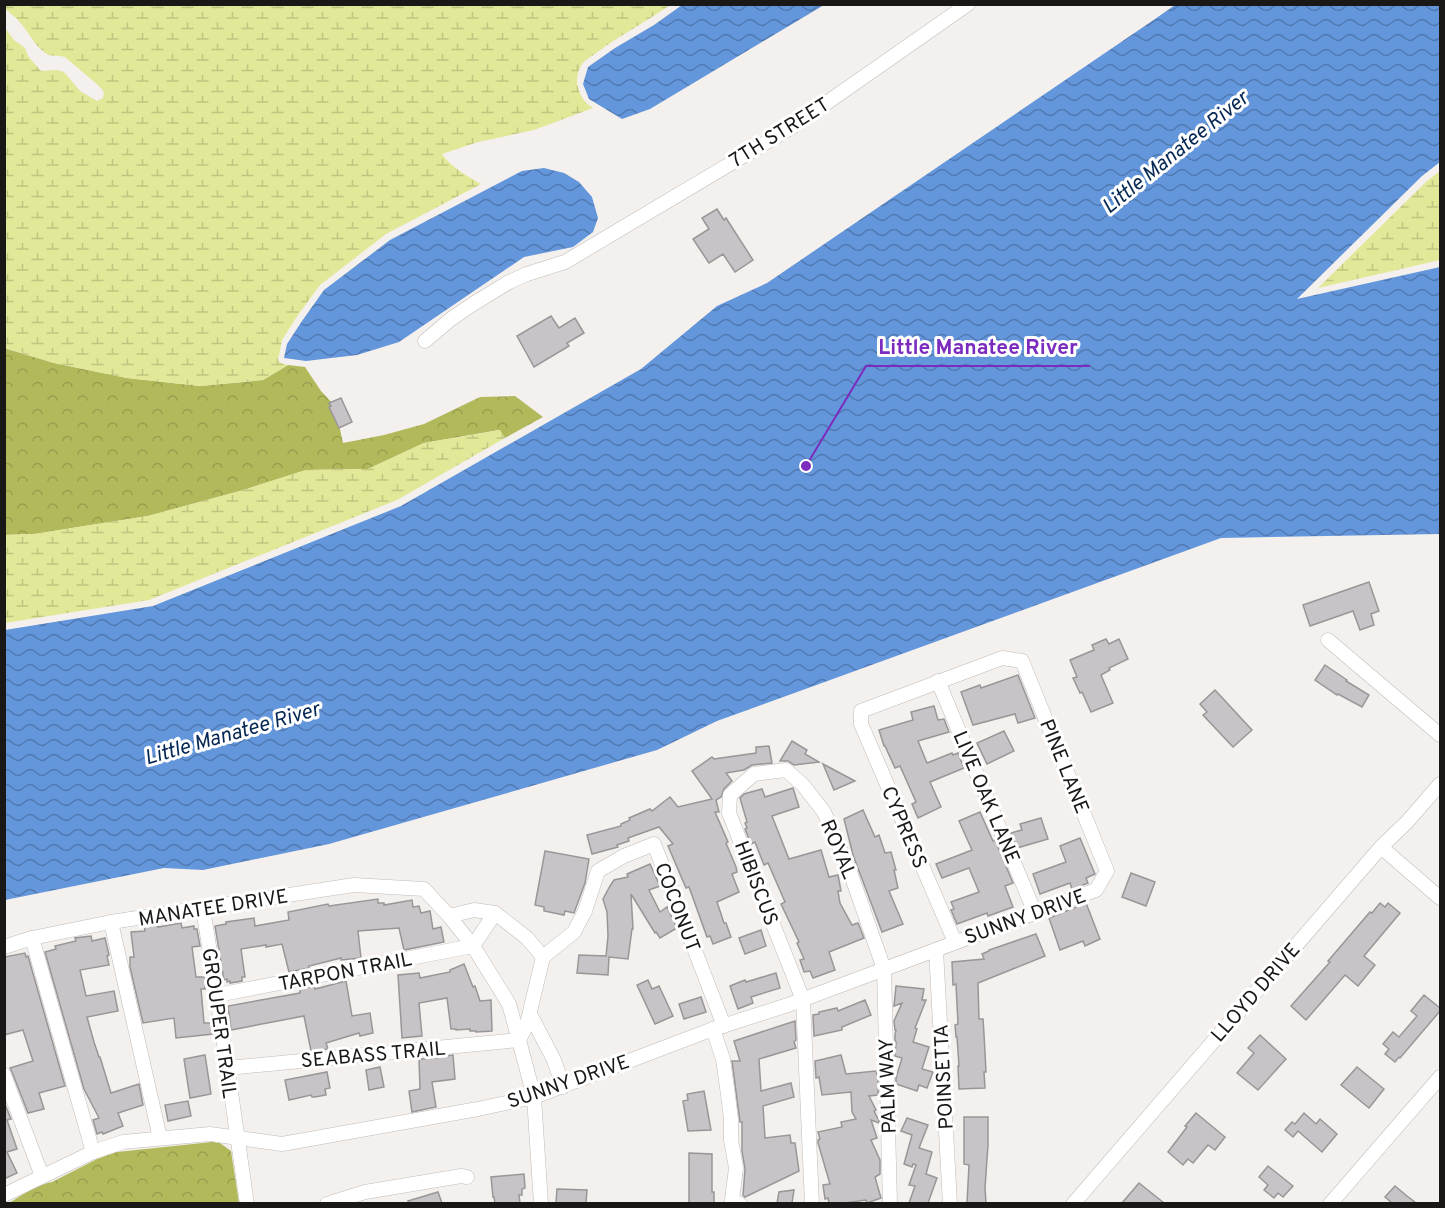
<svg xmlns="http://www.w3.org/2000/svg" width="1445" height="1208" font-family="Overpass,sans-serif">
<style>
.forest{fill:url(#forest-crowns)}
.wetland{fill:url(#wetland-marsh)}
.water{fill:url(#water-waves)}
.building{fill:#c7c3c6;stroke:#999698;stroke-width:1.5}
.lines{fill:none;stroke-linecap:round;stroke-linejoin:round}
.minor-casing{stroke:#bfbcb9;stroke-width:15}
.minor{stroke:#fff;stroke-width:14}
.labels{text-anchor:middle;stroke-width:6;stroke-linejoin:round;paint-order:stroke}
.street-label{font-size:20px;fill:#191817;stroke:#fff}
.water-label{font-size:21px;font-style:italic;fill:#052854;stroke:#fff}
.leader{fill:none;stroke:#7b2cbf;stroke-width:2}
.callout-dot{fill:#7b2cbf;stroke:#fff;stroke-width:2}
.callout-label{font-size:21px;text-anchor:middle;font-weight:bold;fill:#7b2cbf;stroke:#fff;stroke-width:6;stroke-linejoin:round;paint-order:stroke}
</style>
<defs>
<pattern id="forest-crowns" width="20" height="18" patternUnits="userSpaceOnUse" patternTransform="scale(1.5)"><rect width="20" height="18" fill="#b1b95b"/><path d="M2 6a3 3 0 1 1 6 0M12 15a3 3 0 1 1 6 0" fill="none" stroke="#989e4e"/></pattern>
<pattern id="wetland-marsh" width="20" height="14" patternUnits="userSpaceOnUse" patternTransform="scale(1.5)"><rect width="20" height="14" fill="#e1e897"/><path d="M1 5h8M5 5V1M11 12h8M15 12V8" fill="none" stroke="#c0c681"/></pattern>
<pattern id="water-waves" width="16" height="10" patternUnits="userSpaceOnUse" patternTransform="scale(1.5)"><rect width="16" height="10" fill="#6396db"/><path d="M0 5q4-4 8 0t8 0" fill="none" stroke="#5179b1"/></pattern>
</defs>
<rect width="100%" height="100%" fill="#f4f0ed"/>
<g class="forest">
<polygon points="4,348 54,363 127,378 200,386 263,380 288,365 305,367 321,391 335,406 343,443 384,435 424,424 480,397 515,396 543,417 505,438 499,430 424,443 368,469 306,470 240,491 148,516 34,534 5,535"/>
<path d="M212,1142l8,1 11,8 8,52h-230c13,-8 27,-18 43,-21l45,-23 20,-7z"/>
</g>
<g class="wetland">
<path d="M5,4h665v1c-24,17 -50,30 -74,48 -4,3 -11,7 -14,11 -10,15 -4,35 11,44l-59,22 -56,12 -36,12c9,13 25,22 39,30l-95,50 -66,51 -22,30 -16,25 -4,20 3,3 7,2 -25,15 -63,6 -73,-8 -73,-15 -49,-15v-320l9,12 11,8 3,8 13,15 15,-1 8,2 16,19 17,10 6,-3 1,-6 -5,-6 -34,-29c-6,-2 -13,0 -18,-3 -13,-8 -16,-19 -25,-29 -4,-6 -12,-12 -17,-16z"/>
<polygon points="1440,171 1440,260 1318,288 1427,181"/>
<polygon points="500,430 505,438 397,500 149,600 5,623 5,535 34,534 148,516 240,491 306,470 368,469 424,443"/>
</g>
<g class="water">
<polygon points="682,5 682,4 824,5 650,109 622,119 589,99 583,84 588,67 615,48 654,25"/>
<polygon points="1175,5 1440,5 1440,162 1422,176 1297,299 1440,267 1440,534 1221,538 717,721 657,750 329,844 203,870 164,868 5,900 5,630 153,606 401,506 641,369 717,306 767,283 1155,19"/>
<polygon points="544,168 564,173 579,182 592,197 598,218 593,232 573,247 524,257 399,342 357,355 306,361 284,358 287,344 302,321 324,290 390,240 522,171"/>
</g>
<g class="building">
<polygon points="717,209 724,220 726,218 753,260 735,272 723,254 709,263 693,239 709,229 702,218"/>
<polygon points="551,316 559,328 575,318 584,333 567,343 569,346 534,367 517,336"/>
<polygon points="341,398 352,422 339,428 329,407 331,406 329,403"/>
<polygon points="1369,582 1379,611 1371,614 1374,625 1360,630 1353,611 1310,626 1303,605"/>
<polygon points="1106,639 1109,644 1119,639 1128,659 1109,668 1110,670 1101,675 1113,703 1091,712 1082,692 1080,693 1073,678 1077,677 1070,660 1094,650 1092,645"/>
<polygon points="1325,665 1347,680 1346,681 1369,695 1362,707 1338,694 1337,695 1315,680"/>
<polygon points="1018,675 1035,718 1018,723 1015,714 973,725 961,692 980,685 981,688"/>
<polygon points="1215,690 1252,730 1233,747 1203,715 1207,712 1200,704"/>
<polygon points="934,706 938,720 944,719 949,732 918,741 927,763 952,753 953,755 958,753 964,768 930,782 941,807 918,818 912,804 916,802 900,766 895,768 885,746 884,746 879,730 913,720 911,712"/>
<polygon points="1004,731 1014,751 987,764 977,743"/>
<polygon points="792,741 807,750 805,754 819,762 794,765 788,761 780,761"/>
<polygon points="769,746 772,763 752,765 744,770 726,773 732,781 724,789 721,797 716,800 719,812 715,812 728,842 726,843 736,867 737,872 732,874 739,892 717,902 724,923 726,923 731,937 713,944 710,936 707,937 689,887 686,888 668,846 673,844 659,827 628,838 629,841 617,845 618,847 592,854 587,835 621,826 621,824 630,820 629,818 650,809 652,811 670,797 678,807 712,799 692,771 712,757 714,759 756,753 756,747"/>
<polygon points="823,764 855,781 834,790"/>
<polygon points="793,788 799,807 772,816 789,859 821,850 829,877 838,875 841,891 838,891 840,903 852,925 858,923 864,938 829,952 835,970 813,978 810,971 804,972 800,960 804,959 797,943 799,942 781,904 785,902 768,863 764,865 755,842 751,844 745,829 747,828 745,823 747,822 740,798 744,794 762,789 765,797"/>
<polygon points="863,810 875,837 879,835 885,853 891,852 896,870 894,870 898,888 889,891 903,924 882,932 853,855 844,819"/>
<polygon points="980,812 993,841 995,840 1013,883 1005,886 1013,907 988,916 987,913 957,924 951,910 954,909 951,902 979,892 969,868 942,878 936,864 972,850 959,821"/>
<polygon points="1041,818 1048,839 1017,848 1011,833 1022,830 1020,824"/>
<polygon points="1080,838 1095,874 1086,878 1088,883 1072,889 1070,883 1040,894 1033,874 1066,862 1060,846"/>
<polygon points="545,851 589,859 585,883 574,913 565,911 564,915 544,911 544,907 535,905"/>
<polygon points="650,864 660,886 649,890 660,912 667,907 677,928 660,938 656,932 655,933 631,894 633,929 632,929 628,959 609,957 608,975 577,973 579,955 606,956 608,936 607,912 603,899 610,886 614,880 628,877 627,874"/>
<polygon points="1131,873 1155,882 1146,906 1122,897"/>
<polygon points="378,899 378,903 384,903 384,905 412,900 413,907 419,906 421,913 430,911 433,929 441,927 444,942 404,950 399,928 358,931 361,958 341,960 341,958 309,966 309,968 289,972 282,944 266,947 266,945 241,949 245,977 242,977 242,981 230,983 230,981 227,982 227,979 224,980 215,926 226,924 226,922 254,918 255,926 289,920 288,912 328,904 329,906"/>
<polygon points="1086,903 1100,939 1085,946 1083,941 1060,950 1049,918"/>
<polygon points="1380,903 1385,907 1388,903 1400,913 1364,956 1375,965 1358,986 1345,975 1306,1020 1291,1006 1330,962 1328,961 1370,912 1372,913"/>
<polygon points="181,923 182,928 194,926 194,929 197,929 200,946 192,947 196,977 205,977 205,989 201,989 204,1023 212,1023 213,1034 176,1038 174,1018 143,1023 130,967 130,957 134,957 131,932 145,931 144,926 158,924 158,927"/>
<polygon points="761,930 766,946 745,954 739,938"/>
<polygon points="1036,934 1045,956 978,983 979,1019 983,1019 984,1034 986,1072 984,1072 985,1088 959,1089 958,1066 959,1066 957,1037 956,1037 955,1025 958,1024 956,984 953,985 952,962 984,959 982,954 989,951 989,950"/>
<polygon points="91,936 92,941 105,938 109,955 107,956 109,965 80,970 86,996 114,991 118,1011 87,1017 94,1042 99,1057 100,1057 111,1093 139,1084 143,1105 118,1113 123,1126 103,1134 102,1132 97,1134 93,1120 99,1118 84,1089 45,952 56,949 55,946 76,941 75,938"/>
<polygon points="25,953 26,957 28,956 65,1086 39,1093 44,1109 28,1113 12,1072 10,1068 33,1061 23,1030 4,1035 4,957"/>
<polygon points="464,964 473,987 475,986 480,1001 491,1000 492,1031 476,1032 476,1031 470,1031 470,1029 456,1030 456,1029 451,1029 447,998 419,1003 422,1036 402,1038 398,975 419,973 420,978 450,972 450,970"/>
<polygon points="776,973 780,988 751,997 753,1003 738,1009 730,986 745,980 746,982"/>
<polygon points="648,980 652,989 659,986 673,1016 655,1024 637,985"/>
<polygon points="346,981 352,1016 370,1013 373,1033 360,1036 359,1033 326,1043 328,1049 311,1051 304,1016 231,1030 228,1006 300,993 300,988 314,986 315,989"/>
<polygon points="896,986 924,989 922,1000 926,1000 915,1028 917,1029 913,1042 929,1047 922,1069 933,1072 927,1088 919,1085 917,1091 896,1084 896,1078 902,1058 895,1056 896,1042 895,1041 895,1035 896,1030 895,1030 894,1021 902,1003 894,1006"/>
<polygon points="1424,995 1440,1008 1440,1011 1400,1058 1399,1057 1395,1062 1385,1054 1389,1049 1383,1044 1393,1032 1399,1037 1417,1016 1411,1011"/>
<polygon points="701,997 706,1012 684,1019 679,1004"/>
<polygon points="865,1000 871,1015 842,1027 842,1030 814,1036 813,1015 819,1014 819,1012 837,1008 838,1011"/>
<polygon points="795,1021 796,1040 794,1042 796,1048 759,1059 761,1091 791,1083 794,1097 763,1106 765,1138 790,1135 791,1143 795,1143 799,1171 745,1197 743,1195 745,1169 742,1151 742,1122 740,1122 732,1061 740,1061 734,1041"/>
<polygon points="1260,1035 1286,1059 1258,1090 1237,1073 1254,1053 1248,1048"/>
<polygon points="205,1055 211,1094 190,1098 184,1059"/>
<polygon points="453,1055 455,1079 432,1082 436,1107 412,1112 409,1091 420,1089 419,1059 438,1058 438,1057"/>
<polygon points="841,1055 846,1074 876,1071 878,1078 878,1095 869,1096 876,1110 874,1111 879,1121 879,1123 871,1120 877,1138 871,1140 880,1160 880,1174 875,1177 881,1198 867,1203 866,1200 844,1203 829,1203 828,1198 825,1199 823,1185 830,1184 818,1143 818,1140 820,1139 818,1132 842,1127 841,1122 856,1119 852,1112 851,1092 822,1095 819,1077 816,1078 815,1061"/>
<polygon points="380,1067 384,1087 369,1090 366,1070"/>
<polygon points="1357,1067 1384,1089 1369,1108 1341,1085"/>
<polygon points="327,1072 330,1088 325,1089 326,1095 315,1097 312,1097 311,1095 289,1100 285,1080"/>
<polygon points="704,1091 711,1130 688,1131 683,1101 688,1100 687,1094"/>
<polygon points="188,1101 191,1116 168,1121 165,1105"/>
<polygon points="4,1102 11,1119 7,1120 17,1149 7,1152 17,1173 4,1179"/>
<polygon points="1196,1113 1225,1137 1215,1150 1208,1145 1193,1163 1188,1159 1183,1165 1168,1152 1187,1127 1185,1126"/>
<polygon points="1304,1113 1316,1124 1320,1119 1337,1134 1322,1152 1298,1131 1293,1137 1285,1130 1292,1122 1295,1124"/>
<polygon points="964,1117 988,1117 988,1145 985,1188 986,1203 967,1203 969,1165 964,1164"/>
<polygon points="907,1118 928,1125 919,1148 932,1152 926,1174 937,1178 928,1203 909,1203 915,1186 909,1185 916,1165 913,1164 912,1167 904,1164 912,1135 901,1131"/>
<polygon points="689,1153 712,1154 712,1192 714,1192 714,1203 689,1203"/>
<polygon points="1268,1166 1293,1186 1283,1197 1278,1193 1274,1198 1264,1190 1268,1185 1259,1177"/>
<polygon points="524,1174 525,1188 522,1189 522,1195 519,1195 520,1203 495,1203 494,1197 493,1197 491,1177"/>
<polygon points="1139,1183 1164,1203 1122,1203"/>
<polygon points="1395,1186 1407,1196 1416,1203 1392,1203 1385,1197"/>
<polygon points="557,1189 587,1190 586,1203 556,1203"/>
<polygon points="794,1190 792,1203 777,1203 779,1192"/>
<polygon points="438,1192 442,1203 409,1203 408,1201"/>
</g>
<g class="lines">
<defs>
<g id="minor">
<polyline points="425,341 451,319 473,304 509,282 527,274 565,262 792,127 968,4"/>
<polyline points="1328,640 1440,735"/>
<polyline points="938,681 1035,913"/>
<polyline points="1381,847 1440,898"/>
<polyline points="203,909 217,995 247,1204"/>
<polyline points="449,916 474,910 495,913"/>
<polyline points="111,922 160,1138"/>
<polyline points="32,938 93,1152"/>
<polyline points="4,947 32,938 111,922 354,885 424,889 449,916 473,946 495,913 527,938 543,957"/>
<polyline points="936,950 950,1204"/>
<polyline points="543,957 574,932 585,911 598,871 624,856 654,844 724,1026"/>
<polyline points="217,995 473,946 509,1004 519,1040 227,1068"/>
<polyline points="530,1014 554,1060 563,1087"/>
<polyline points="713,1029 723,1059 728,1095 731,1119 731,1140 736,1168 732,1200 740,1204"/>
<polyline points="4,1075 42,1176"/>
<polyline points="4,1195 93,1152 123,1142 210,1134 282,1144 478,1109 534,1097 713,1029 788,1005 1096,890 1107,871 1022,661 1002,658 861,711 861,724 955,942"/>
<polyline points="327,1204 365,1192 461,1176 467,1177"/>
<polyline points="541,1204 534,1097 519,1040 527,1024 543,957"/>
<polyline points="812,1204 803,1000 729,813 730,795 754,774 786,770 803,785 824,812 849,869 884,969 890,1204"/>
<polyline points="1073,1204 1381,847 1407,822 1440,784"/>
<polyline points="1330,1204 1440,1077"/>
</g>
</defs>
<use href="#minor" class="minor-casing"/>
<use href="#minor" class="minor"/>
</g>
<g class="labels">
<g class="street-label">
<text transform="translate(779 132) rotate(-32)" y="7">7TH STREET</text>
<text transform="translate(1065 766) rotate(68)" y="7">PINE LANE</text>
<text transform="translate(987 797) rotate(67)" y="7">LIVE OAK LANE</text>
<text transform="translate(905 827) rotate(67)" y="7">CYPRESS</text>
<text transform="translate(839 849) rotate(67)" y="7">ROYAL</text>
<text transform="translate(757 883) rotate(69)" y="7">HIBISCUS</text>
<text transform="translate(213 907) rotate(-9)" y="7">MANATEE DRIVE</text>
<text transform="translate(678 907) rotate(69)" y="7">COCONUT</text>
<text transform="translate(1025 916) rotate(-20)" y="7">SUNNY DRIVE</text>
<text transform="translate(345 971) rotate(-11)" y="7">TARPON TRAIL</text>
<text transform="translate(1255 992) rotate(-49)" y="7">LLOYD DRIVE</text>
<text transform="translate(220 1023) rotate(82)" y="7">GROUPER TRAIL</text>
<text transform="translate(373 1054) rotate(-5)" y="7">SEABASS TRAIL</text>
<text transform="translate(943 1077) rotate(-93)" y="7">POINSETTA</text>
<text transform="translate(568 1081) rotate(-19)" y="7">SUNNY DRIVE</text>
<text transform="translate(887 1086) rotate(-92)" y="7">PALM WAY</text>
</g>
<g class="water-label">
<text transform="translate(1175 152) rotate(-39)" y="7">Little Manatee River</text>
<text transform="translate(232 733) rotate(-16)" y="7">Little Manatee River</text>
</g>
</g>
<path class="leader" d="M806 466L866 366H1090"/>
<circle class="callout-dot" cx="806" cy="466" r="6"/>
<g class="callout-label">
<text x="978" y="354">Little Manatee River</text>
</g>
<rect width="1445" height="1208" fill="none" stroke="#191817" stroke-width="12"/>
</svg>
